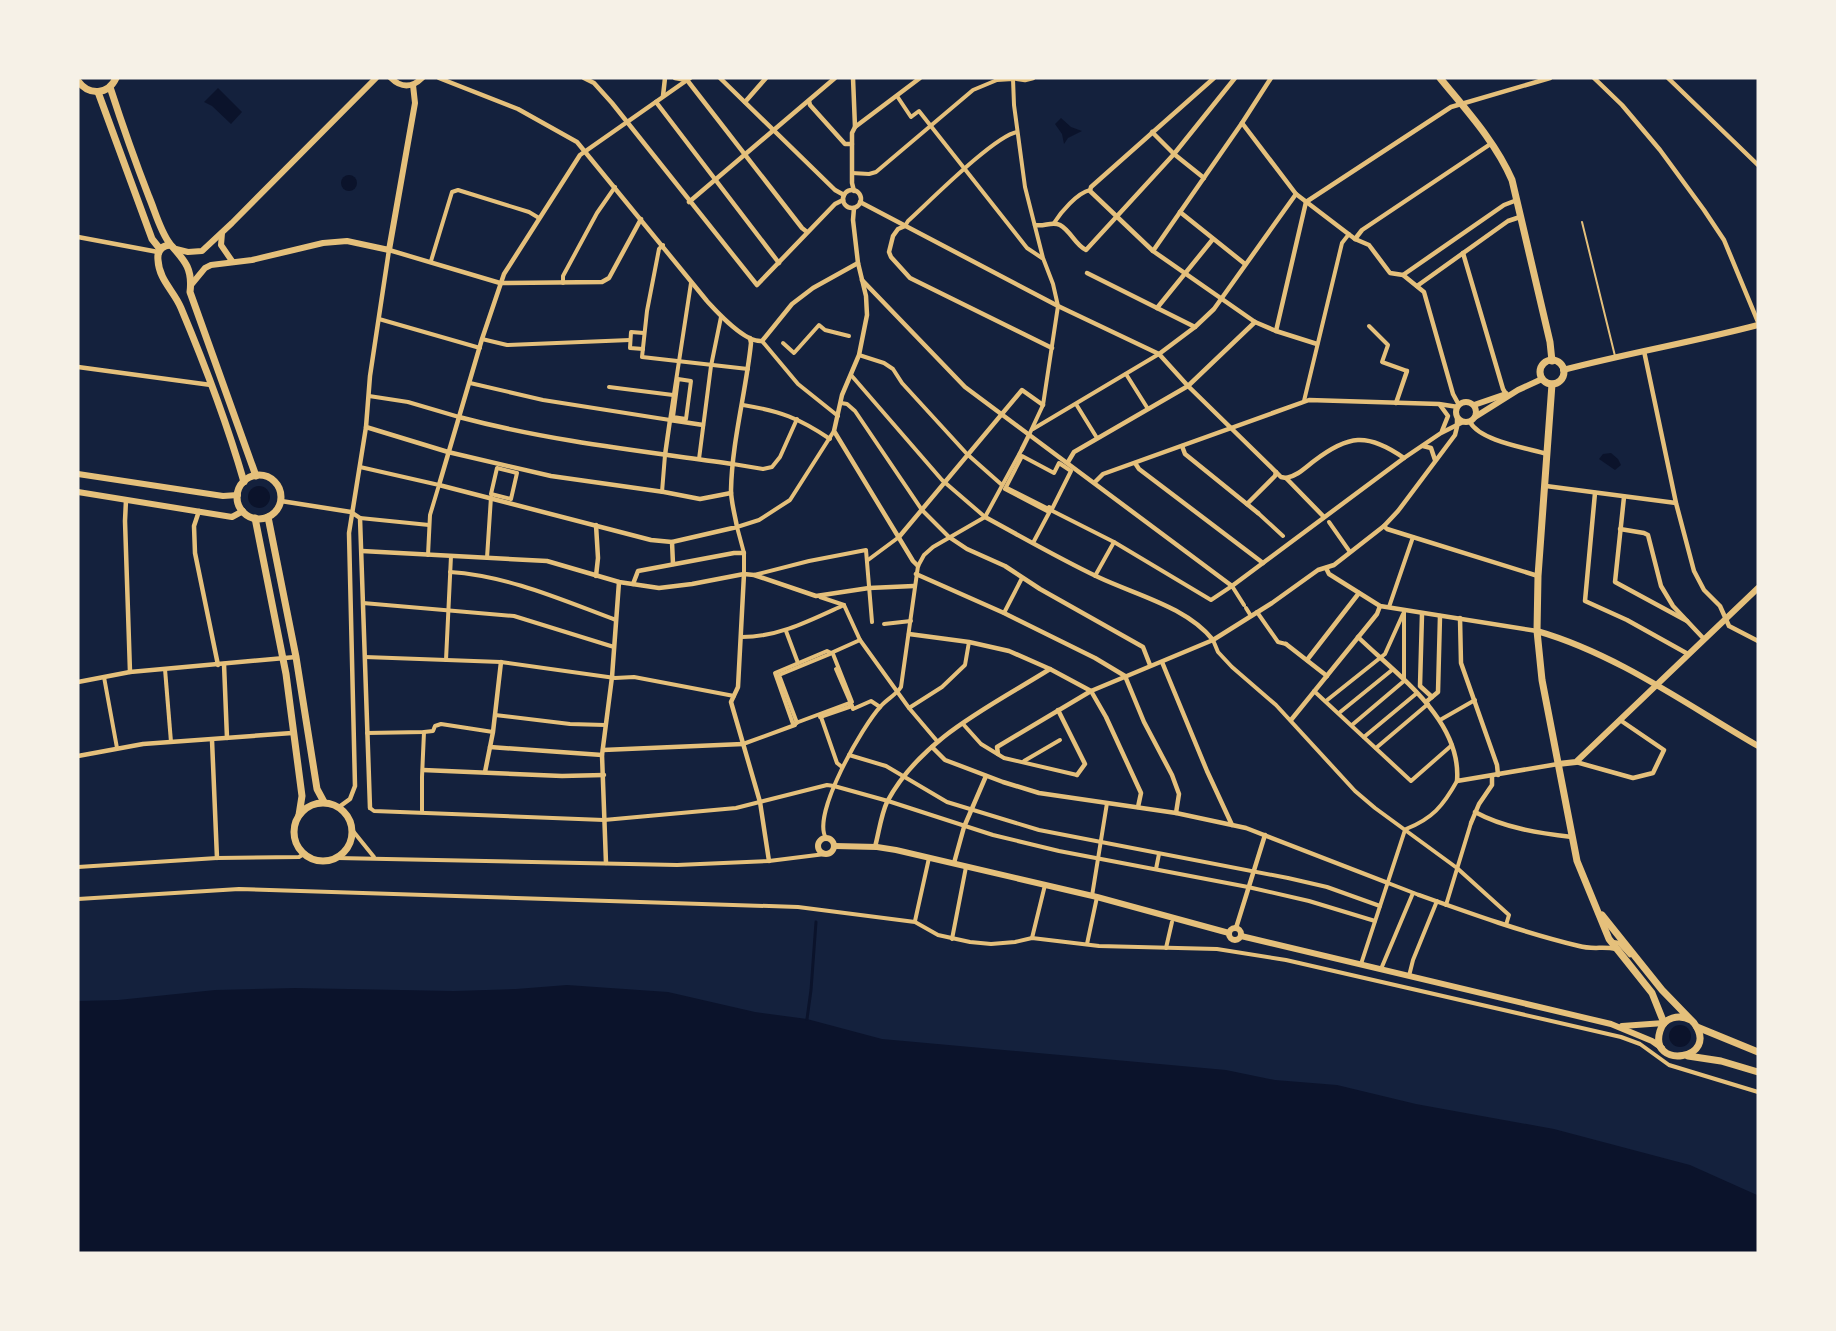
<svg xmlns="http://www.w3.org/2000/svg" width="1836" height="1331" font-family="Raleway,sans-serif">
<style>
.water{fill:#0b132b}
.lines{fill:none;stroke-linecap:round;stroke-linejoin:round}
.stream{stroke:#0b132b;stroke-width:3}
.service{stroke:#e5c07b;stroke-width:2}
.pedestrian{stroke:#e5c07b;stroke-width:4}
.minor{stroke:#e5c07b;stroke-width:4.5}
.tertiary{stroke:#e5c07b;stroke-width:6}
.secondary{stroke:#e5c07b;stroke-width:7}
</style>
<rect width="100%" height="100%" fill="#14213d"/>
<g class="water">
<polygon points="218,88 242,112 231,124 212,106 204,102"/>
<polygon points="1061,118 1071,127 1082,131 1068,138 1064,144 1062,134 1055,124"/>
<circle cx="349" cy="183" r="8"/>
<polygon points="1611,453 1618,459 1621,465 1615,470 1599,459 1603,454"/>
<circle cx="259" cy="497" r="11"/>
<polygon points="567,985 668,992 755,1012 807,1019 882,1039 1226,1070 1275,1080 1337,1085 1416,1104 1554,1129 1690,1165 1757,1195 1758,1253 78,1253 78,1001 118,1000 215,990 295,988 454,991 516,989"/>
<circle cx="1680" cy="1036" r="11"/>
</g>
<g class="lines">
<polyline class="stream" points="807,1019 811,990 816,922"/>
<polyline class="service" points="1582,222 1615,356"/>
<g class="pedestrian">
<polyline points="897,96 911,117 919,111 1027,248 1042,258"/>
<polyline points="852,173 869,174 876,172 973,90 997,80 1013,79 1014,105 1025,187 1043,258 1053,284 1058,306 1043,405 1029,435"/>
<path d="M1054,223c7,-11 23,-30 36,-33"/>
<path d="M905,226l3,-5c20,-18 86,-85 109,-89"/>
<polyline points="663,245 659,249 647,311 642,357 748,369"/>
<polyline points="431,261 452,192 458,190 529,212 539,218"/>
<polyline points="563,283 563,276 597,213 615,187"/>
<polyline points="379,319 480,348"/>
<polyline points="1369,326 1388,345 1382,362 1407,371"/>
<polyline points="482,339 507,345 630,340"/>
<polyline points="762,341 798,384 838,416"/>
<polyline points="783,343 794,353 819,325 825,330 849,336"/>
<polyline points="643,349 630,348 631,332 644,333"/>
<polyline points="859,355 884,363 893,369 902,383 967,454 1002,485"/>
<polyline points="1126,374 1148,409"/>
<polyline points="851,375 942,480 985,517"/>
<polygon points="678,379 691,381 686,419 673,417"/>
<polyline points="470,383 543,400 670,420 691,283"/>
<polyline points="609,387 673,395"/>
<polyline points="369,396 408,402 459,417"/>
<polyline points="1304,401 1342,243 1349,234"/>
<polyline points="841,403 847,404 855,411 922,510 949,537"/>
<polyline points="1076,404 1097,438"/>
<path d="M743,405c37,6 56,13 87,34"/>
<polyline points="1033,429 1159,354"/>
<polygon points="1022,456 1054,473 1059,463 1071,471 1052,509 1049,507 1047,511 1005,489"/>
<polyline points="699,459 711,366 721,317"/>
<polyline points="733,464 763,469 772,467 780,457 797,419"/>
<polyline points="360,467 439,485 430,515 428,555"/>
<polygon points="497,468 517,473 511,499 491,494"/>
<polyline points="1007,488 1114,542 1211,600 1232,586 1244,605"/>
<polyline points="662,492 665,455"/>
<polyline points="1258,513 1283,536"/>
<polyline points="360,518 429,525"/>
<polyline points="1329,522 1350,552"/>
<polyline points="1033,543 1050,511"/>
<polyline points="487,558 491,497"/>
<polyline points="868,560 899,537"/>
<path d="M450,572c59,4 112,28 166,48"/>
<polyline points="744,574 744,553 737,527 759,520 790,500 834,431"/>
<polyline points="754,575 809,561 866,550 872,622"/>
<polyline points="1095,576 1114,542"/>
<polyline points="820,597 844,605"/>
<polyline points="363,603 514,616 614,647"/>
<polyline points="844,605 860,640 909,708 937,741"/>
<polyline points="1389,607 1413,537"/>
<polyline points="1246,608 1251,616"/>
<polyline points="1257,612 1278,642 1286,644"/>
<polyline points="1004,613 1022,578"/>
<polyline points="884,624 911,621"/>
<polyline points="786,631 798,663"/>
<path d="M742,637c37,0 69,-17 102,-32"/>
<polyline points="1213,640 1218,652 1232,667 1276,705 1355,791 1375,808 1457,868 1509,915 1506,925"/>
<polygon points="827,651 833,654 852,702 793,724 775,673"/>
<polyline points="831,653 860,640"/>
<polyline points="365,657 501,662 615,678 634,677 734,696"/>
<polyline points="446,660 451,556"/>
<polyline points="165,669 171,742"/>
<polyline points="836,669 852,706"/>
<polyline points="104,677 117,748"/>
<polyline points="1314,691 1411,781 1452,745"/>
<polyline points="1326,701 1385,654 1403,614"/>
<polyline points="909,708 942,687 965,665 969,642"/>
<polyline points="1339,713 1392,670"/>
<polyline points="495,715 570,724 605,725"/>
<polyline points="820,717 852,706 853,709 871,701 880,707"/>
<polyline points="821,717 837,763 842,767"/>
<polyline points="1440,720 1475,700"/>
<polyline points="797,723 779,675 830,654"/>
<polyline points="963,724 981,744 1004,758 1077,775"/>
<polyline points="1352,725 1404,681 1404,611"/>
<polyline points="367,733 424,732 433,731 435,726 441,724 493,732"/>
<polyline points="1364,737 1417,693"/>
<polyline points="743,744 795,725"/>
<polyline points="1376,748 1428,704"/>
<polyline points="849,755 886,766 947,802 1039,830 1288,878 1327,887 1380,906"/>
<polyline points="1024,761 1060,740"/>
<polyline points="370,808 374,811 604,820 736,808 827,785 834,786 888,801 993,835 1059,851 1248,887 1309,901 1375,921"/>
<polyline points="422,812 422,777 424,732"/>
<path d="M1406,829c26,-10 37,-23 51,-48"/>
<polyline points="353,831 374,857"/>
<path d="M826,838c-15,-23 37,-113 55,-132 6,-7 15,-11 20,-19l17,-121 6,-11 9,-8 52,-30 37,-68"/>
<polyline points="337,858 677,865 769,861 825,854"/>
<polyline points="78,867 217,858 299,857 304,854"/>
<polyline points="1156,869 1159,854"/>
<polyline points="1388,883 1419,895"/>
<polyline points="1092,896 1107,803"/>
<polyline points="78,899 239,889 798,907 915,922 938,935 970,942 991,944 1015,942 1032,938 1099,946 1217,949 1286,960 1621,1037 1640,1044 1669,1065 1758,1092"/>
<polyline points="1446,905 1471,823"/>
<polyline points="915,921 929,858"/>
<polyline points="1032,938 1045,885"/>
<polyline points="952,939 966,867"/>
<polyline points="1087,944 1097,897"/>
<polyline points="1166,948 1172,922"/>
<polyline points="1361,964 1405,830"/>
<polyline points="1381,969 1413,893"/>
<polyline points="1409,976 1413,960 1437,901"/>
</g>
<g class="minor">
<path d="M439,78l79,31 59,33 130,159c11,12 38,42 55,40l30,-37 21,-16 45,-25"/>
<polyline points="584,78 594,83 612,103 757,285 835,204 843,200"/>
<polyline points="675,78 687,80"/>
<path d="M690,78l-110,77 -76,119 -22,65 -43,146 212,55 21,2 65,-15c-2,-12 -6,-25 -6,-37 1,-49 15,-98 20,-147l-1,-5"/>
<polyline points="720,78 835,190 844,195"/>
<polyline points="853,78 855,127 852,133 852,183 854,191"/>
<polyline points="1012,78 1025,80 1033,78"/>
<polyline points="1214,78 1091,187 1090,191 1153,251 1255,322 1276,331 1317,344"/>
<polyline points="1594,78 1622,105 1660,150 1704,210 1724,240 1758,322"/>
<polyline points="1668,78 1758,165"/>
<polyline points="687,80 802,228 807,232"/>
<polyline points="663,96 665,78"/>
<polyline points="809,101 810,105 845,144 852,144"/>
<polyline points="656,102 779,263"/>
<polyline points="745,102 766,78"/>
<polyline points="1242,123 1296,194 1355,239 1369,245 1390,273 1403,275 1424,292 1453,394 1459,405"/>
<polyline points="855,127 920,78"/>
<polyline points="1152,132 1174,154 1204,178"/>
<circle cx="852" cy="199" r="9"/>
<polyline points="689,202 835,78"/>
<polyline points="860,202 1058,306 1159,354 1188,386 1281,477 1286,478 1324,517"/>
<polyline points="1306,202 1451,107 1550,78"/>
<polyline points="854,208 853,220 858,263 866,296 867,315 859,355 842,395 834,431 913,561 918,566"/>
<polyline points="1180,212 1245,264"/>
<path d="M1035,225c9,2 17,-4 25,0 11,6 15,20 26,25l88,-96 61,-76"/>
<polyline points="905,226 898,229 893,236 889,252 891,257 910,278 1052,348"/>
<polyline points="78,237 158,252"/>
<polyline points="1355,239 1362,230 1492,143"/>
<polyline points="1153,251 1242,123 1271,78"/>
<polyline points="1463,253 1503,389 1506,394"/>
<polyline points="1087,273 1195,327"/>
<polyline points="1403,275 1504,205 1517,200"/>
<polyline points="862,280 965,387 1232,586 1404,458 1441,433 1463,422"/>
<polyline points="1417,286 1508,221 1520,217"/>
<polyline points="1157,308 1213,239"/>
<polyline points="1276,331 1306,202"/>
<polyline points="1644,351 1676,503 1694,571 1704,590 1720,606 1729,626 1758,641"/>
<polyline points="1159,354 1195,327 1214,309 1296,194"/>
<polyline points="78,367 211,385"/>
<polyline points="1396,403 1407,371"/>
<polyline points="1440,405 1448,416 1442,431"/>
<path d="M459,417c90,24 182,34 274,47"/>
<path d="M1470,422c10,19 57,26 77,32"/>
<polyline points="366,427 448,452 551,476 664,492 700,499 731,493"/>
<polyline points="1182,446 1185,454 1258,513"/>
<polyline points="1423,446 1431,448 1435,460"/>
<polyline points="1022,449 1029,435"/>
<polyline points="665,455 670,420 703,425"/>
<polyline points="1068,462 1074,452 1188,386 1255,322"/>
<polyline points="1135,463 1139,469 1263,563"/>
<path d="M1286,478c11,-2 19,-10 28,-17 34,-26 53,-29 90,-3"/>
<polyline points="1095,482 1103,474 1309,400 1439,404 1458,407"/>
<polyline points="1546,486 1676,503"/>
<polyline points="1595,493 1585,601 1627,620 1688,654"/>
<polyline points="1624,497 1615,582 1687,621"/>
<polyline points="126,500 125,521 130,672"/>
<polyline points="281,501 351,512 360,518 370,808"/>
<polyline points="1247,504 1275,476 1276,472"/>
<polyline points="199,511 194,526 195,553 218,665"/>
<path d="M985,517c37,20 75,42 113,60 38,18 89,30 115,63"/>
<polyline points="1384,526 1387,529 1538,576"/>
<polyline points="1620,529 1644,533 1648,535 1661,586 1673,606 1704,639"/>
<polyline points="899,537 1022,390 1043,405"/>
<polyline points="949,537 967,549 1005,566 1040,589 1143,647 1150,665"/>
<polyline points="672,542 673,564"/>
<polyline points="362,551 547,561 619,582 659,588 692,584 744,574 754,575 816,596 869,588 914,586"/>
<polyline points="1326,568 1329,574 1380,606 1537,631"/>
<polyline points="744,574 738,687 731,702 760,802 769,861"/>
<polyline points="916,574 1004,613 1095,658 1125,676 1144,722 1172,775 1179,794 1176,813"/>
<polyline points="596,576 598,558 596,525"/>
<polyline points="633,584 638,571 734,553 744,553"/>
<polyline points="1422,614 1420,686 1432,697"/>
<polyline points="1460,618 1461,663 1497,765 1498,775"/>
<polyline points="909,634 969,642 1009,651 1050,669 1091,691 1106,717 1141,793 1138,807"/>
<path d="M1358,637c39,38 104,83 99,144l101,-17"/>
<polyline points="1286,644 1327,676"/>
<polyline points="1307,660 1359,593"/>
<polyline points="1162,662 1207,771 1232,825"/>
<polyline points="224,664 227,738"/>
<polyline points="78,682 130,672 296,657"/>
<polyline points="1426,702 1438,692 1440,616"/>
<polyline points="1058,710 1085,764 1077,775"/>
<polyline points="1291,720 1377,614 1380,606"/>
<polyline points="212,740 217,858"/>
<polyline points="490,747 602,755"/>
<polyline points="932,747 945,760 1003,782 1039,793 1176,813 1246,828 1388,883"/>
<polyline points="603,750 743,744"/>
<polyline points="998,754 997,747 1091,691 1213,640 1272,603 1318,570 1334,565 1384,526 1398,511 1455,435 1457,427 1457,416"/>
<polyline points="78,756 143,744 292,733"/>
<polyline points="1576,762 1633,778 1653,773 1664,750 1620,720"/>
<polyline points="423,770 562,776 604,775"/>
<polyline points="485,772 493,732 501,662"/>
<polyline points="339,807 350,799 355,786 349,533 366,427 370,376 389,250 500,283 602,282 609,278 641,219"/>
<path d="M1475,812c29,16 64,21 97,25"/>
<polyline points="1471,823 1479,804 1492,785 1492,776"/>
<path d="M875,847c4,-15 6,-32 12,-45 34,-64 104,-96 163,-133"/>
<polyline points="606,863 602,755 612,677 619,582"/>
<polyline points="954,863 964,827 986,776"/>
<path d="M1419,895c53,19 106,38 160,51 13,4 25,0 37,3"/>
<polyline points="1236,928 1265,835"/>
<polyline points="1612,942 1619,943 1630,955"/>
</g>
<g class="tertiary">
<path d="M391,78c10,10 21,10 31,0"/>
<polyline points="222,233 221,245 232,261"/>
<polyline points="176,249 188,252 202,251 232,223 376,78"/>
<polyline points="191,285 205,268 211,265 252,260 323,243 347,241 389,250 415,103 413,85"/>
<path d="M1563,370c65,-17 130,-28 195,-45"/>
<circle cx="1466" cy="412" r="10"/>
<polyline points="1474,405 1506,394"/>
<polyline points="1475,417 1518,390 1542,379"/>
<polyline points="78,474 223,496 238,495"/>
<polyline points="78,492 232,517 243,511"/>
<path d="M1537,631c80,23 150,74 221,115"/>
<polyline points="1558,764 1576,762 1758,588"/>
<circle cx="826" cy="846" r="8"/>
<polyline points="835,846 877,847 896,850 1097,897 1229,933"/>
<circle cx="1235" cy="934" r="6"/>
<polyline points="1241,936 1611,1024 1652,1041 1662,1048"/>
<polyline points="1622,1026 1664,1023"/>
</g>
<g class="secondary">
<path d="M1440,78c26,32 55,63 72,102l38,162 2,19"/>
<path d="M78,81c11,15 30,14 38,-3"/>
<path d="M110,87c12,37 25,74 39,110 6,14 11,34 21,47 14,16 23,24 20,48l66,184"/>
<polyline points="98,92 152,239 160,249"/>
<path d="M170,245c-9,1 -13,6 -12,15 1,20 16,31 23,48 24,57 46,115 63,174"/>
<circle cx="1552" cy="372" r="12"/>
<polyline points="1552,384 1538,576 1537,631 1542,680 1577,861 1609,939 1652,993 1664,1023"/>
<circle cx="259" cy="497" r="22"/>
<polyline points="268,517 296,657 317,789 324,802"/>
<polyline points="255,518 286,674 302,796 299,815"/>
<circle cx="323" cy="832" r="29"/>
<path d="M1602,915l60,75 32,33c27,37 -46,47 -34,8 4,-14 19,-17 31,-11"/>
<polyline points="1697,1027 1758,1052"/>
<polyline points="1688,1056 1721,1061 1758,1072"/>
</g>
</g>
<rect width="1836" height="1331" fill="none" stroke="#f6f1e7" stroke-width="159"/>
</svg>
